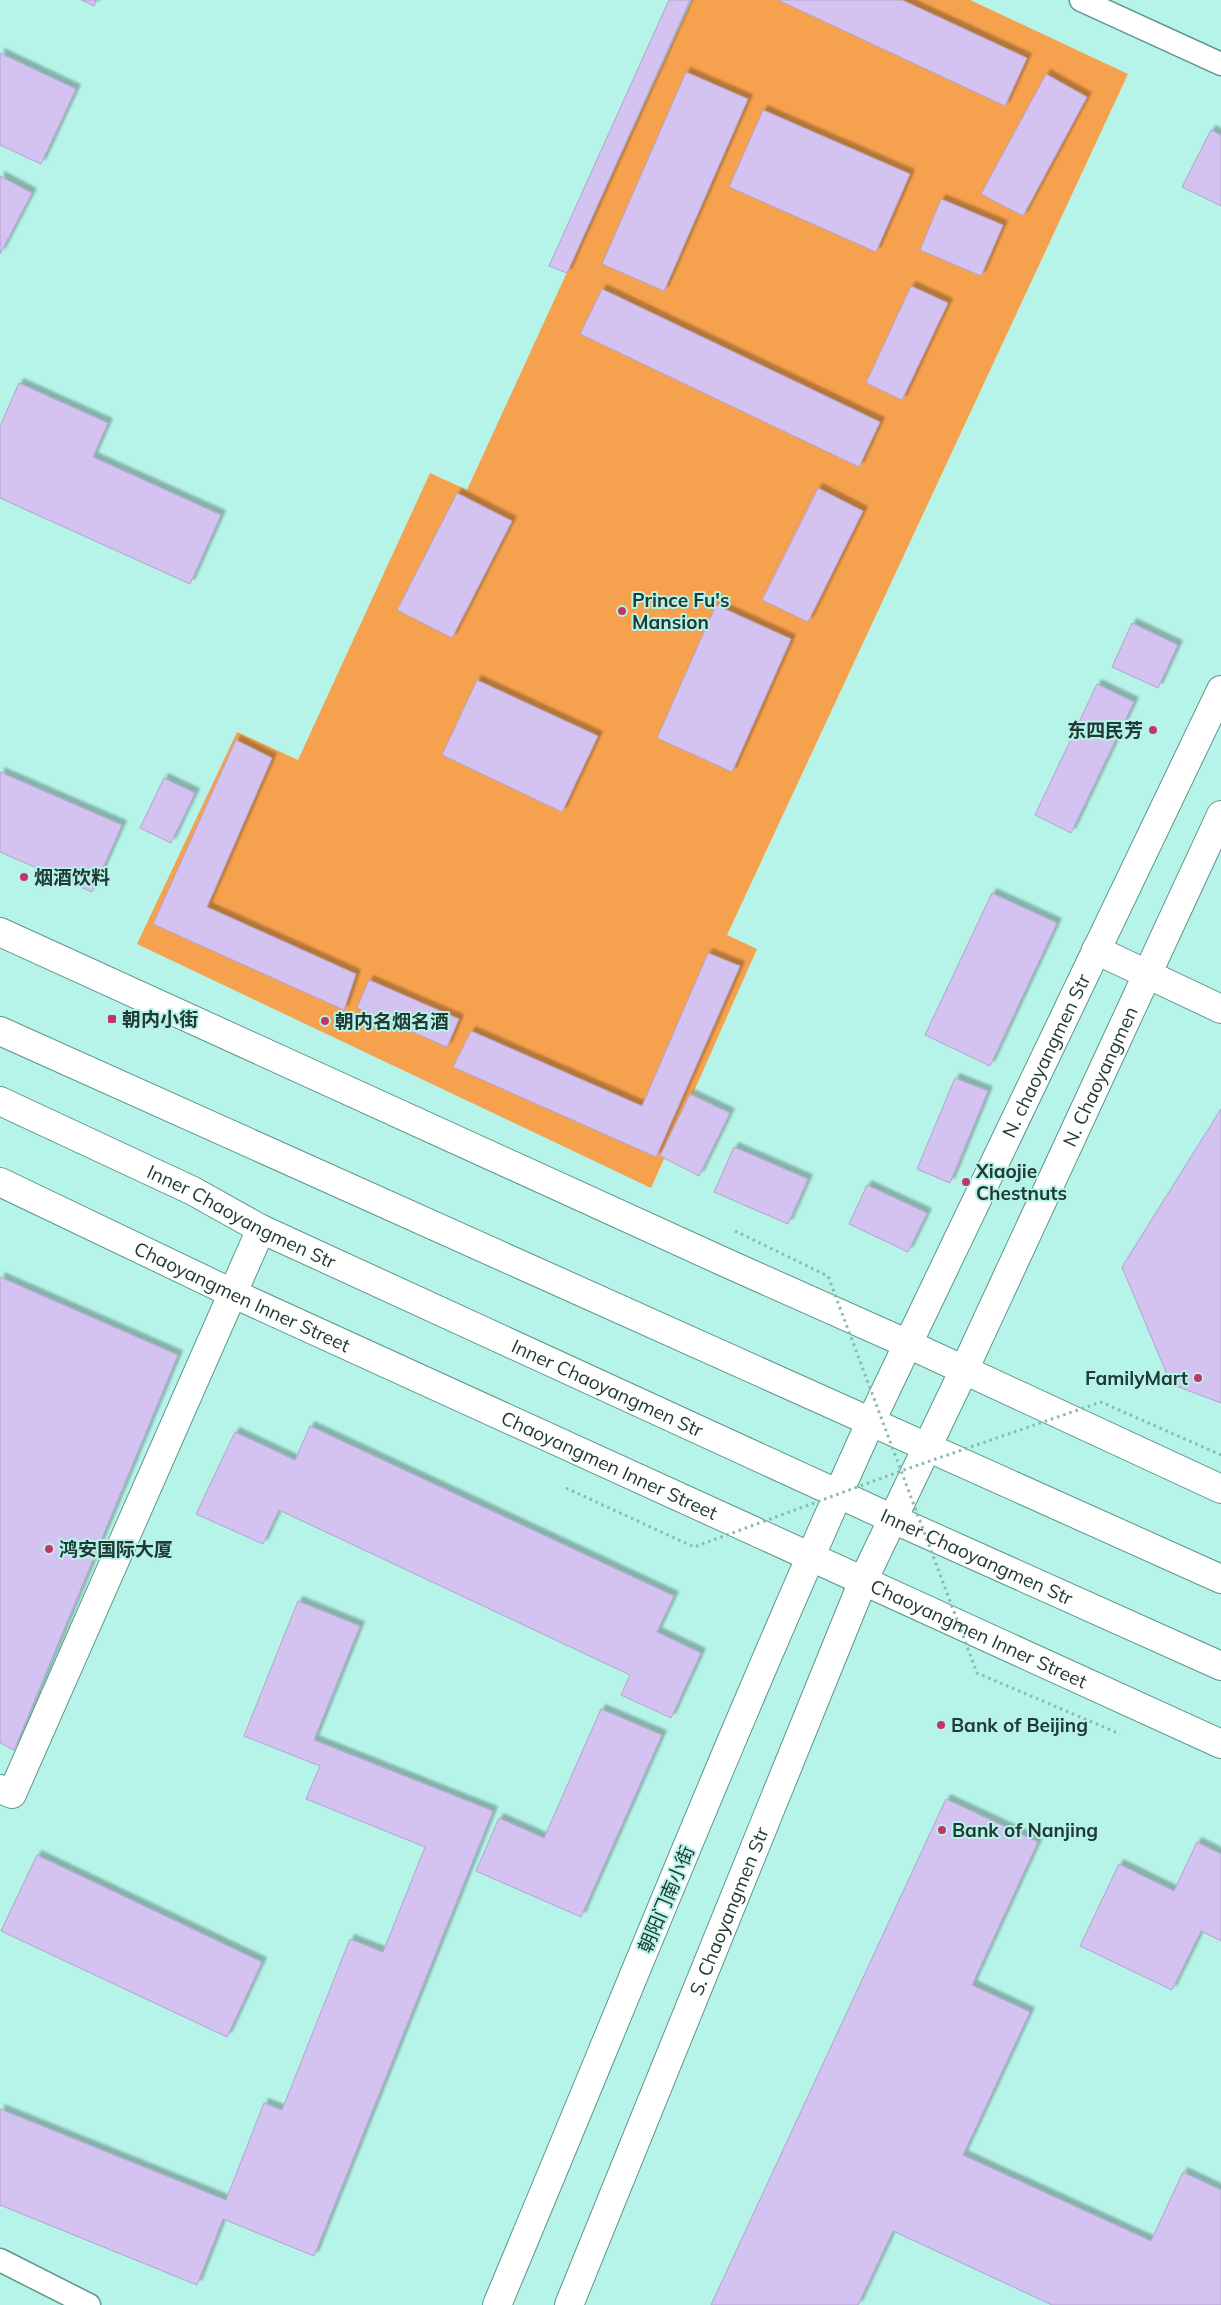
<svg xmlns="http://www.w3.org/2000/svg" width="1221" height="2305" font-family="Mulish,'Noto Sans SC',sans-serif">
<style>
.green{fill:#f6a14e}
.building{fill:#d4c3f0;stroke:#b3a3ce;filter:url(#shadow)}
.lines{fill:none;stroke-linecap:round;stroke-linejoin:round}
.lane-casing{stroke:#5d978d;stroke-width:25}
.street-casing{stroke:#5d978d;stroke-width:30}
.secondary-casing{stroke:#5d978d;stroke-width:30}
.primary-casing{stroke:#5d978d;stroke-width:30}
.lane{stroke:#fff;stroke-width:22}
.street{stroke:#fff;stroke-width:28}
.secondary{stroke:#fff;stroke-width:28}
.primary{stroke:#fff;stroke-width:28}
.path-bridge{stroke:#88bab1;stroke-width:3;stroke-dasharray:2.5 4;stroke-linecap:butt}
.poi-dot{fill:#c1356a;stroke:#b6f3e8;stroke-width:2}
.labels{text-anchor:middle;stroke-width:4;stroke-linejoin:round;paint-order:stroke}
.poi-label{font-size:19px;font-weight:bold;fill:#223a36;stroke:#b6f3e8;text-anchor:start}
.street-label{font-size:19px;fill:#223a36;stroke:#b6f3e8}
</style>
<defs>
<filter id="shadow"><feDropShadow dx="4.5" dy="-4.5" stdDeviation="1" flood-color="#0004"/></filter>
</defs>
<rect width="100%" height="100%" fill="#b6f3e8"/>
<polygon class="green" points="692,0 970,0 1128,74 727,935 757,949 651,1188 137,944 237,732 298,760 430,473 467,490"/>
<g class="building">
<polygon points="81,0 96,0 94,6"/>
<polygon points="669,0 690,0 567,273 549,266"/>
<polygon points="778,0 902,0 1027,58 1005,106"/>
<polygon points="0,53 76,89 41,164 0,145"/>
<polygon points="686,72 748,99 664,291 602,264"/>
<polygon points="1046,74 1087,97 1023,216 981,194"/>
<polygon points="763,110 910,174 876,252 729,187"/>
<polygon points="1211,130 1221,135 1221,206 1182,187"/>
<polygon points="0,176 32,193 0,254"/>
<polygon points="941,199 1003,225 981,276 920,250"/>
<polygon points="911,286 948,303 902,400 866,383"/>
<polygon points="602,289 880,422 859,467 580,334"/>
<polygon points="19,383 108,423 93,457 221,515 190,584 0,498 0,426"/>
<polygon points="818,488 863,511 808,622 762,600"/>
<polygon points="457,493 512,521 452,638 397,610"/>
<polygon points="716,605 791,639 732,772 657,738"/>
<polygon points="1132,623 1178,645 1158,688 1112,667"/>
<polygon points="477,680 598,736 562,812 442,755"/>
<polygon points="1097,684 1134,702 1071,833 1035,815"/>
<polygon points="236,740 272,758 207,907 356,974 344,1010 153,924"/>
<polygon points="0,772 122,825 92,892 0,852"/>
<polygon points="164,778 195,793 171,843 140,828"/>
<polygon points="992,893 1057,923 990,1066 925,1035"/>
<polygon points="708,953 740,966 656,1157 453,1067 471,1031 642,1106"/>
<polygon points="369,980 459,1019 447,1047 357,1008"/>
<polygon points="955,1078 988,1091 950,1183 917,1169"/>
<polygon points="690,1094 730,1113 699,1176 660,1156"/>
<polygon points="1221,1109 1221,1403 1171,1384 1122,1267"/>
<polygon points="734,1147 808,1179 788,1224 714,1192"/>
<polygon points="867,1185 927,1213 908,1252 849,1224"/>
<polygon points="0,1277 178,1355 14,1750 0,1743"/>
<polygon points="310,1426 674,1596 657,1632 701,1653 671,1718 621,1695 630,1675 279,1510 263,1544 196,1514 235,1432 295,1460"/>
<polygon points="298,1601 360,1626 314,1740 493,1811 314,2256 223,2219 197,2285 0,2205 0,2109 226,2200 264,2103 282,2110 350,1939 383,1952 425,1847 306,1799 320,1766 244,1736"/>
<polygon points="601,1709 662,1735 581,1917 476,1871 499,1818 544,1838"/>
<polygon points="946,1799 1038,1842 972,1985 1030,2012 963,2155 1151,2241 1183,2172 1221,2190 1221,2305 1052,2305 893,2231 858,2305 711,2305"/>
<polygon points="1197,1842 1221,1854 1221,1941 1201,1931 1172,1990 1080,1946 1119,1864 1174,1891"/>
<polygon points="37,1855 262,1962 227,2037 1,1931"/>
</g>
<g class="lines">
<defs>
<g id="lane">
<polyline points="1081,0 1221,64"/>
<polyline points="0,2260 89,2305"/>
</g>
<g id="street">
<polyline points="1096,950 1221,1009"/>
<polyline points="0,1789 12,1794 261,1229"/>
</g>
<g id="secondary">
<polyline points="0,932 722,1261 908,1344 1221,1489"/>
<path id="s1" d="M0,1182l232,111 989,451"/>
<path id="s2" d="M497,2305c124,-295 242,-593 374,-884l350,-731"/>
<path id="s3" d="M569,2305l294,-724 101,-211 257,-555"/>
</g>
<g id="primary">
<polyline points="0,1031 1221,1579"/>
<path id="s4" d="M0,1101l193,90 68,38 632,290 328,147"/>
</g>
</defs>
<use href="#lane" class="lane-casing"/>
<use href="#street" class="street-casing"/>
<use href="#secondary" class="secondary-casing"/>
<use href="#primary" class="primary-casing"/>
<use href="#lane" class="lane"/>
<use href="#street" class="street"/>
<use href="#secondary" class="secondary"/>
<use href="#primary" class="primary"/>
<g class="path-bridge">
<polyline points="735,1231 828,1276 977,1673 1120,1734"/>
<polyline points="566,1488 694,1547 901,1471 1101,1402 1221,1455"/>
</g>
</g>
<g class="poi-dot">
<circle cx="622" cy="611" r="5"/>
<circle cx="1153" cy="730" r="5"/>
<circle cx="24" cy="877" r="5"/>
<rect x="107" y="1014" width="10" height="10" rx="2.5"/>
<circle cx="325" cy="1021" r="5"/>
<circle cx="966" cy="1182" r="5"/>
<circle cx="1198" cy="1378" r="5"/>
<circle cx="49" cy="1549" r="5"/>
<circle cx="941" cy="1725" r="5"/>
<circle cx="942" cy="1830" r="5"/>
</g>
<g class="labels">
<g class="poi-label">
<text x="632" y="607">Prince Fu's<tspan x="632" dy="22">Mansion</tspan></text>
<text x="1143" y="737" text-anchor="end">东四民芳</text>
<text x="34" y="884">烟酒饮料</text>
<text x="122" y="1026">朝内小街</text>
<text x="335" y="1028">朝内名烟名酒</text>
<text x="976" y="1178">Xiaojie<tspan x="976" dy="22">Chestnuts</tspan></text>
<text x="1188" y="1385" text-anchor="end">FamilyMart</text>
<text x="59" y="1556">鸿安国际大厦</text>
<text x="951" y="1732">Bank of Beijing</text>
<text x="952" y="1837">Bank of Nanjing</text>
</g>
<g class="street-label">
<text dy="7" stroke="none"><textPath href="#s2" startOffset="1365">N. chaoyangmen Str</textPath></text>
<text dy="7" stroke="none"><textPath href="#s3" startOffset="1339">N. Chaoyangmen</textPath></text>
<text dy="7" stroke="none"><textPath href="#s4" startOffset="268">Inner Chaoyangmen Str</textPath></text>
<text dy="7" stroke="none"><textPath href="#s1" startOffset="268">Chaoyangmen Inner Street</textPath></text>
<text dy="7" stroke="none"><textPath href="#s4" startOffset="672">Inner Chaoyangmen Str</textPath></text>
<text dy="7" stroke="none"><textPath href="#s1" startOffset="672">Chaoyangmen Inner Street</textPath></text>
<text dy="7" stroke="none"><textPath href="#s4" startOffset="1078">Inner Chaoyangmen Str</textPath></text>
<text dy="7" stroke="none"><textPath href="#s1" startOffset="1078">Chaoyangmen Inner Street</textPath></text>
<text transform="translate(666 1899) rotate(-67)" y="7">朝阳门南小街</text>
<text dy="7" stroke="none"><textPath href="#s3" startOffset="425">S. Chaoyangmen Str</textPath></text>
</g>
</g>
</svg>
